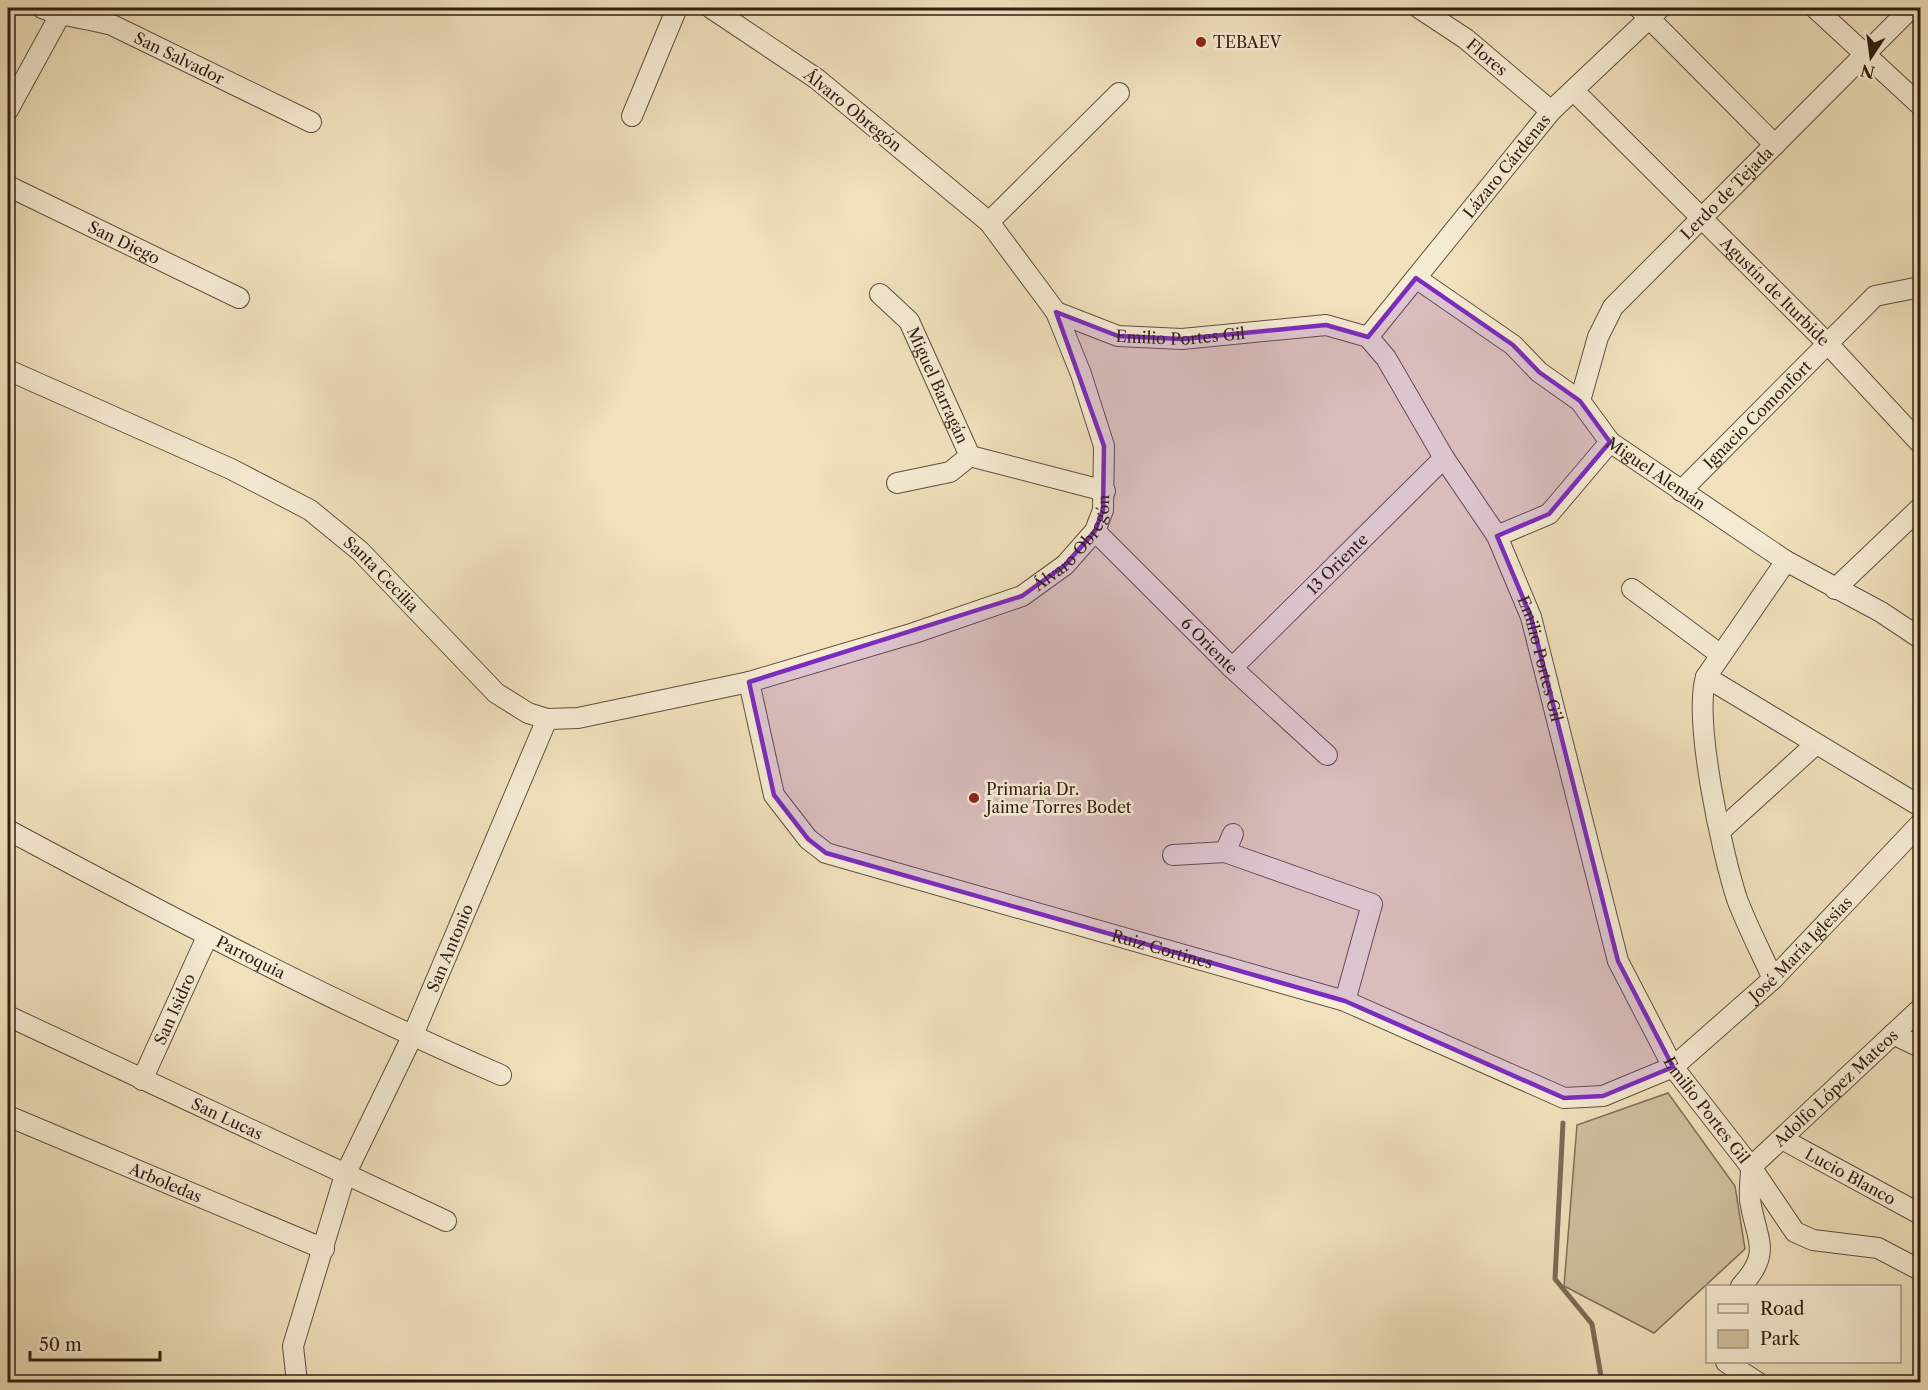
<svg xmlns="http://www.w3.org/2000/svg" width="1928" height="1390" font-family="'Libre Caslon Text',serif">
<style>
.green{fill:#d0c1a0;stroke:#80705a;stroke-width:1.5}
.lines{fill:none;stroke-linecap:round;stroke-linejoin:round}
.stream{stroke:#7c6c56;stroke-width:5}
.minor-casing{stroke:#60503e;stroke-width:22}
.minor{stroke:#f6ecd4;stroke-width:20}
.marked{fill:#7b2cbf;fill-opacity:0.2;stroke:#7b2cbf;stroke-width:4.5;stroke-linejoin:round}
.poi-dot{fill:#8f2418;stroke:#f6ecd4;stroke-width:2}
.labels{text-anchor:middle;stroke-width:5;stroke-linejoin:round;paint-order:stroke}
.poi-label{font-size:16px;fill:#2f1f13;stroke:#f6ecd4;text-anchor:start}
.street-label{font-size:16px;fill:#2f1f13;stroke:#f6ecd4}
</style>
<rect width="100%" height="100%" fill="#f1e2bd"/>
<filter id="stains"><feTurbulence type="fractalNoise" baseFrequency=".00333" numOctaves="4"/><feColorMatrix values="0 0 0 0 .2 0 0 0 0 .09 0 0 0 0 .02 0 0 0 .5 -.17"/></filter>
<radialGradient id="worn" r=".72"><stop offset=".6" stop-color="#630" stop-opacity="0"/><stop offset="1" stop-color="#630" stop-opacity=".3"/></radialGradient>
<polygon class="green" points="1668,1093 1735,1186 1745,1249 1654,1333 1564,1286 1577,1125"/>
<g class="lines">
<polyline class="stream" points="1563,1123 1555,1279 1592,1324 1602,1382"/>
<defs>
<g id="minor">
<path id="s1" d="M42,8c22,9 46,10 70,17l199,97"/>
<path id="s2" d="M1419,8l47,31 85,72"/>
<polyline points="1639,8 1775,145"/>
<polyline points="1815,8 1920,105"/>
<path id="s3" d="M1574,91l254,253 92,99"/>
<polyline points="8,110 60,15"/>
<polyline points="632,116 677,8"/>
<path id="s4" d="M8,186l231,112"/>
<polyline points="989,222 1119,93"/>
<path id="s5" d="M1416,278l97,67 26,27 41,29 30,41 176,119 95,51 39,26"/>
<path id="s6" d="M880,294l29,27 61,135"/>
<path id="s7" d="M1056,312l62,24 64,3 144,-14 42,12 18,21 58,100 53,78 34,81 87,344 55,106 78,100 44,65 18,8 65,8 42,22"/>
<path id="s8" d="M1368,337l183,-226 109,-103"/>
<path id="s9" d="M8,370l223,99 79,41 50,41 136,142 32,20 19,6 31,-1 171,-36 165,-49 108,-37 43,-31 30,-34 8,-21 1,-64 -23,-72 -25,-62 -67,-90 -172,-143 -106,-71"/>
<path id="s10" d="M1580,401l18,-64 15,-30 298,-299"/>
<polyline points="970,456 1105,491"/>
<polyline points="897,483 950,472 970,456"/>
<path id="s11" d="M1681,491l194,-195 45,-9"/>
<path id="s12" d="M1095,531l137,137 95,87"/>
<polyline points="1497,536 1549,514 1610,442"/>
<polyline points="1632,589 1721,655"/>
<polyline points="1835,589 1920,508"/>
<path id="s13" d="M1232,668l212,-210"/>
<polyline points="1706,677 1920,806"/>
<path id="s14" d="M749,682l25,113 34,44 18,14 519,148 219,97 39,-2 70,-29 100,-88 147,-155"/>
<path id="s15" d="M8,830c162,87 324,172 493,245"/>
<polyline points="1720,831 1816,744"/>
<polyline points="1225,852 1233,834"/>
<polyline points="1173,855 1225,852 1372,904 1345,1001"/>
<path d="M1773,979c-12,-27 -26,-53 -36,-80 -15,-46 -44,-179 -31,-222l80,-116"/>
<path id="s16" d="M8,1016l438,205"/>
<polyline points="1893,1034 1920,1047"/>
<path id="s17" d="M142,1080l65,-143"/>
<path id="s18" d="M8,1116l316,133"/>
<path id="s19" d="M1782,1139l138,75"/>
<path id="s20" d="M1751,1167l169,-158"/>
<path d="M1741,1286c32,-34 15,-46 9,-86 -1,-11 1,-23 1,-33"/>
<polyline points="1726,1362 1757,1382"/>
<path id="s21" d="M297,1382l-4,-36 52,-171 67,-138 135,-318"/>
</g>
</defs>
<use href="#minor" class="minor-casing"/>
<use href="#minor" class="minor"/>
</g>
<path class="marked" d="M1416,278l97,67 26,27 41,29 30,41 -61,72 -52,22 34,81 87,344 55,106 -70,29 -39,2 -219,-97 -519,-148 -18,-14 -34,-44 -25,-113 273,-86 43,-31 30,-34 8,-21 1,-64 -48,-134 62,24 64,3 144,-14 42,12z"/>
<g class="poi-dot">
<circle cx="1201" cy="42" r="6"/>
<circle cx="974" cy="798" r="6"/>
</g>
<g class="labels">
<g class="poi-label">
<text x="1213" y="48">TEBAEV</text>
<text x="986" y="795">Primaria Dr.<tspan x="986" dy="18">Jaime Torres Bodet</tspan></text>
</g>
<g class="street-label">
<text dy="6" stroke="none"><textPath href="#s2" startOffset="84">Flores</textPath></text>
<text dy="6" stroke="none"><textPath href="#s1" startOffset="147">San Salvador</textPath></text>
<text transform="translate(853 110) rotate(39)" y="6">Álvaro Obregón</text>
<text dy="6" stroke="none"><textPath href="#s8" startOffset="220">Lázaro Cárdenas</textPath></text>
<text dy="6" stroke="none"><textPath href="#s10" startOffset="261">Lerdo de Tejada</textPath></text>
<text dy="6" stroke="none"><textPath href="#s4" startOffset="129">San Diego</textPath></text>
<text dy="6" stroke="none"><textPath href="#s3" startOffset="284">Agustín de Iturbide</textPath></text>
<text dy="6" stroke="none"><textPath href="#s7" startOffset="129">Emilio Portes Gil</textPath></text>
<text dy="6" stroke="none"><textPath href="#s6" startOffset="110">Miguel Barragán</textPath></text>
<text dy="6" stroke="none"><textPath href="#s11" startOffset="108">Ignacio Comonfort</textPath></text>
<text dy="6" stroke="none"><textPath href="#s5" startOffset="312">Miguel Alemán</textPath></text>
<text dy="6" stroke="none"><textPath href="#s9" startOffset="1220">Álvaro Obregón</textPath></text>
<text dy="6" stroke="none"><textPath href="#s13" startOffset="148">13 Oriente</textPath></text>
<text dy="6" stroke="none"><textPath href="#s9" startOffset="429">Santa Cecilia</textPath></text>
<text dy="6" stroke="none"><textPath href="#s12" startOffset="162">6 Oriente</textPath></text>
<text dy="6" stroke="none"><textPath href="#s7" startOffset="687">Emilio Portes Gil</textPath></text>
<text dy="6" stroke="none"><textPath href="#s21" startOffset="465">San Antonio</textPath></text>
<text dy="6" stroke="none"><textPath href="#s14" startOffset="544">Ruiz Cortines</textPath></text>
<text dy="6" stroke="none"><textPath href="#s14" startOffset="1262">José María Iglesias</textPath></text>
<text dy="6" stroke="none"><textPath href="#s15" startOffset="274">Parroquia</textPath></text>
<text dy="6" stroke="none"><textPath href="#s17" startOffset="78">San Isidro</textPath></text>
<text dy="6" stroke="none"><textPath href="#s20" startOffset="116">Adolfo López Mateos</textPath></text>
<text dy="6" stroke="none"><textPath href="#s7" startOffset="1173">Emilio Portes Gil</textPath></text>
<text dy="6" stroke="none"><textPath href="#s16" startOffset="242">San Lucas</textPath></text>
<text dy="6" stroke="none"><textPath href="#s19" startOffset="78">Lucio Blanco</textPath></text>
<text dy="6" stroke="none"><textPath href="#s18" startOffset="171">Arboledas</textPath></text>
</g>
</g>
<rect width="1928" height="1390" fill="none" stroke="#f1e2bd" stroke-width="30"/>
<rect x="9" y="9" width="1910" height="1372" fill="none" stroke="#2f1f13" stroke-width="3"/>
<rect x="15" y="15" width="1898" height="1360" fill="none" stroke="#2f1f13" stroke-width="1.5"/>
<rect x="1706" y="1285" width="195" height="78" fill="#f6ecd4" stroke="#a69a87" stroke-width="1.5"/>
<rect x="1718" y="1304" width="30" height="9" fill="#f6ecd4" stroke="#a69a87" stroke-width="1.5"/>
<text x="1760" y="1315" font-size="18" fill="#2f1f13">Road</text>
<rect x="1718" y="1330" width="30" height="18" fill="#d0c1a0" stroke="#a69a87" stroke-width="1.5"/>
<text x="1760" y="1345" font-size="18" fill="#2f1f13">Park</text>
<g transform="translate(1871 57) rotate(193)" stroke="#f6ecd4" stroke-width="4.5" paint-order="stroke">
<path d="M0-4.5L10 22L0 15L-10 22Z" fill="#2f1f13"/>
<text y="-9" font-size="16" font-weight="bold" text-anchor="middle" fill="#2f1f13">N</text>
</g>
<path d="M30 1351v9h130v-9" fill="none" stroke="#2f1f13" stroke-width="3"/>
<text x="39" y="1351" font-size="18" fill="#2f1f13" stroke="#f6ecd4" stroke-width="4.5" paint-order="stroke">50 m</text>
<rect width="100%" height="100%" filter="url(#stains)"/>
<rect width="100%" height="100%" fill="url(#worn)"/>
</svg>
